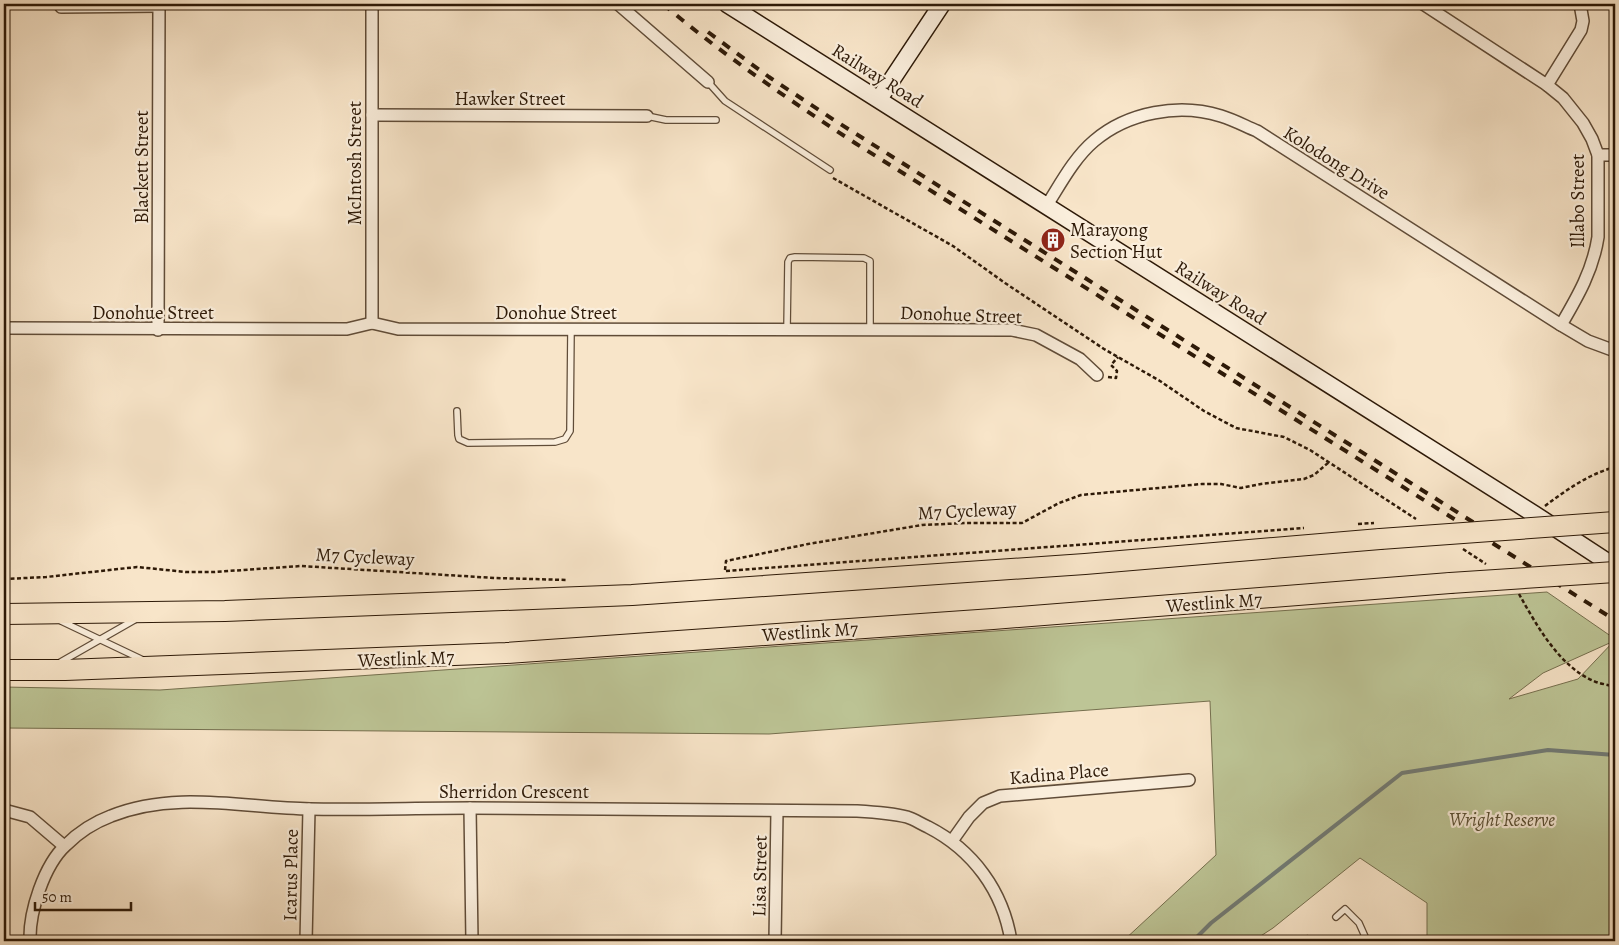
<svg xmlns="http://www.w3.org/2000/svg" width="1619" height="945" font-family="Alegreya,serif">
<style>
.green{fill:#bdc596;stroke:#756f4e;fill-rule:evenodd}
.lines{fill:none;stroke-linecap:round;stroke-linejoin:round}
.stream{stroke:#727b75;stroke-width:4}
.lane-casing{stroke:#604c38;stroke-width:8}
.street-casing{stroke:#604c38;stroke-width:14}
.secondary-casing{stroke:#2d1907;stroke-width:19}
.highway-casing{stroke:#2d1907;stroke-width:22}
.path{stroke:#2d1907;stroke-width:2.5;stroke-dasharray:4 2.5;stroke-linecap:butt}
.lane{stroke:#faeedc;stroke-width:5.5}
.street{stroke:#faeedc;stroke-width:11}
.secondary{stroke:#faeedc;stroke-width:16}
.highway{stroke:#f8e5c9;stroke-width:20}
.rail{stroke:#2d1907;stroke-width:4;stroke-dasharray:9 9;stroke-linecap:butt}
.highway-bridge-casing{stroke:#2d1907;stroke-width:22;stroke-linecap:butt}
.path-bridge{stroke:#2d1907;stroke-width:2.5;stroke-dasharray:4 2.5;stroke-linecap:butt}
.highway-bridge{stroke:#f8e5c9;stroke-width:20}
.labels{text-anchor:middle;stroke-width:4.5;stroke-linejoin:round;paint-order:stroke}
.street-label{font-size:19px;fill:#2d1907;stroke:#faeedc}
.poi-label{font-size:19px;fill:#2d1907;stroke:#faeedc;text-anchor:start}
.park-label{font-size:19px;font-style:italic;fill:#584d32;stroke:#faeedc}
</style>
<rect width="100%" height="100%" fill="#f8e5c9"/>
<filter id="stains"><feTurbulence type="fractalNoise" baseFrequency=".004" numOctaves="4"/><feColorMatrix values="0 0 0 0 .2 0 0 0 0 .09 0 0 0 0 .02 0 0 0 .5 -.17"/></filter>
<radialGradient id="worn" r=".72"><stop offset=".6" stop-color="#630" stop-opacity="0"/><stop offset="1" stop-color="#630" stop-opacity=".3"/></radialGradient>
<path class="green" d="M1547,592l68,47v302h-188v-38l-67,-45 -87,70 -20,13h-130l93,-86 -6,-154 -441,33 -765,-6v-41l156,3zM1614,641l-36,38 -69,20 34,-26z"/>
<g class="lines">
<polyline class="stream" points="1193,941 1211,923 1402,773 1548,750 1615,755"/>
<defs>
<g id="lane">
<polyline points="708,82 725,101 830,170"/>
<polyline points="647,116 666,120 716,120"/>
<polyline points="787,329 788,262 790,258 795,257 864,258 870,261 870,330"/>
<polyline points="457,411 458,435 459,439 468,443 555,442 565,439 570,431 571,329"/>
<polyline points="61,621 143,660"/>
<polyline points="59,663 136,619"/>
<polyline points="1336,917 1345,909 1359,923 1367,941"/>
<polyline points="1303,941 1307,939"/>
</g>
<g id="street">
<polyline points="618,4 708,82"/>
<path d="M1423,4l124,81 16,13 20,25 9,16 6,16v82c-5,33 -20,59 -37,88"/>
<polyline points="61,7 159,6"/>
<polyline points="1547,85 1581,30 1583,21 1580,4"/>
<polyline points="372,115 647,116"/>
<polyline points="1598,155 1615,155"/>
<path d="M1047,205c14,-22 27,-47 47,-64 34,-29 85,-38 127,-25 13,4 24,10 36,15l304,194 27,16 27,10"/>
<polyline points="372,323 372,4"/>
<polyline points="4,328 347,329 372,323 398,329 1012,330 1036,335 1080,359 1097,375"/>
<polyline points="158,330 159,4"/>
<polyline points="470,808 472,941"/>
<polyline points="4,810 30,817 64,846"/>
<polyline points="952,841 969,817 983,803 1000,796 1189,780"/>
<path d="M30,941c-1,-29 14,-76 36,-96 12,-12 29,-23 45,-29 64,-26 133,-8 199,-7 53,1 106,-1 160,-1 129,0 258,3 387,3 17,1 34,2 50,6 7,2 14,7 21,10 45,23 75,64 83,114"/>
<polyline points="306,941 309,809"/>
<polyline points="775,941 777,811"/>
</g>
<g id="secondary">
<polyline points="727,4 1534,514 1615,567"/>
<polyline points="879,99 942,4"/>
</g>
<g id="highway">
<polyline points="4,614 225,611 632,595 1085,564 1380,539"/>
<polyline points="4,670 65,670 506,653 993,619 1450,583"/>
</g>
</defs>
<use href="#lane" class="lane-casing"/>
<use href="#street" class="street-casing"/>
<use href="#secondary" class="secondary-casing"/>
<use href="#highway" class="highway-casing"/>
<g class="path">
<polyline points="833,178 953,246 1005,283 1104,349 1160,381 1204,411 1236,428 1284,437 1310,450 1416,519"/>
<polyline points="1108,377 1116,378 1117,371 1111,365 1118,357"/>
<path d="M1545,506c21,-16 44,-32 70,-39"/>
<polyline points="1463,549 1486,564"/>
<polyline points="725,570 726,561 808,544 922,525 966,523 1022,523 1059,503 1081,495 1202,484 1221,484 1241,488 1261,484 1304,479 1314,475 1329,462"/>
<polyline points="726,571 1304,528"/>
<polyline points="4,579 46,577 137,567 186,572 214,572 301,566 495,578 568,580"/>
<path d="M1519,594c18,32 41,74 77,88 6,2 13,3 19,5"/>
</g>
<use href="#lane" class="lane"/>
<use href="#street" class="street"/>
<use href="#secondary" class="secondary"/>
<use href="#highway" class="highway"/>
<g class="rail">
<path d="M663,4c60,51 125,95 192,139l760,477"/>
<polyline points="708,32 769,77 834,120 1476,524"/>
</g>
<defs>
<g id="highway-bridge">
<polyline points="1380,539 1615,522"/>
<polyline points="1450,583 1615,572"/>
</g>
</defs>
<use href="#highway-bridge" class="highway-bridge-casing"/>
<polyline class="path-bridge" points="1358,524 1374,523"/>
<use href="#highway-bridge" class="highway-bridge"/>
</g>
<defs>
<symbol id="building-disc" viewBox="-11 -11 22 22"><circle r="9.5" fill="#8f2418" stroke="#faeedc"/><path d="M-4-6H4V6H1V3H-1V6H-4ZM-2.5-4.3h1.7v1.8h-1.7ZM.8-4.3h1.7v1.8H.8ZM-2.5-1h1.7V.8h-1.7ZM.8-1h1.7V.8H.8Z" fill="#fff"/></symbol>
</defs>
<g fill-rule="evenodd">
<use href="#building-disc" x="1039" y="226" width="28" height="28"/>
</g>
<g class="labels">
<g class="street-label">
<text transform="translate(878 75) rotate(32)" y="7">Railway Road</text>
<text x="510" y="105">Hawker Street</text>
<text transform="translate(1337 162) rotate(32)" y="7">Kolodong Drive</text>
<text transform="translate(354 163) rotate(-90)" y="7">McIntosh Street</text>
<text transform="translate(141 167) rotate(-90)" y="7">Blackett Street</text>
<text transform="translate(1577 201) rotate(-90)" y="7">Illabo Street</text>
<text transform="translate(1221 292) rotate(32)" y="7">Railway Road</text>
<text x="153" y="319">Donohue Street</text>
<text x="556" y="319">Donohue Street</text>
<text transform="translate(961 314) rotate(2)" y="7">Donohue Street</text>
<text transform="translate(967 510) rotate(-3)" y="7">M7 Cycleway</text>
<text transform="translate(365 556) rotate(3)" y="7">M7 Cycleway</text>
<text transform="translate(1214 602) rotate(-4)" y="7">Westlink M7</text>
<text transform="translate(810 631) rotate(-4)" y="7">Westlink M7</text>
<text transform="translate(406 658) rotate(-2)" y="7">Westlink M7</text>
<text transform="translate(1059 773) rotate(-5)" y="7">Kadina Place</text>
<text x="514" y="798">Sherridon Crescent</text>
<text transform="translate(290 875) rotate(-89)" y="7">Icarus Place</text>
<text transform="translate(759 876) rotate(-89)" y="7">Lisa Street</text>
</g>
<g class="poi-label">
<text x="1070" y="236">Marayong<tspan x="1070" dy="22">Section Hut</tspan></text>
</g>
<g class="park-label">
<text x="1502" y="826">Wright Reserve</text>
</g>
</g>
<rect width="1619" height="945" fill="none" stroke="#f8e5c9" stroke-width="20"/>
<rect x="5" y="5" width="1609" height="935" fill="none" stroke="#2d1907" stroke-width="2.5"/>
<rect x="10" y="10" width="1599" height="925" fill="none" stroke="#2d1907"/>
<path d="M35 902v8h96v-8" fill="none" stroke="#2d1907" stroke-width="2.5"/>
<text x="42" y="902" font-size="15" fill="#2d1907" stroke="#faeedc" stroke-width="4" paint-order="stroke">50 m</text>
<rect width="100%" height="100%" filter="url(#stains)"/>
<rect width="100%" height="100%" fill="url(#worn)"/>
</svg>
